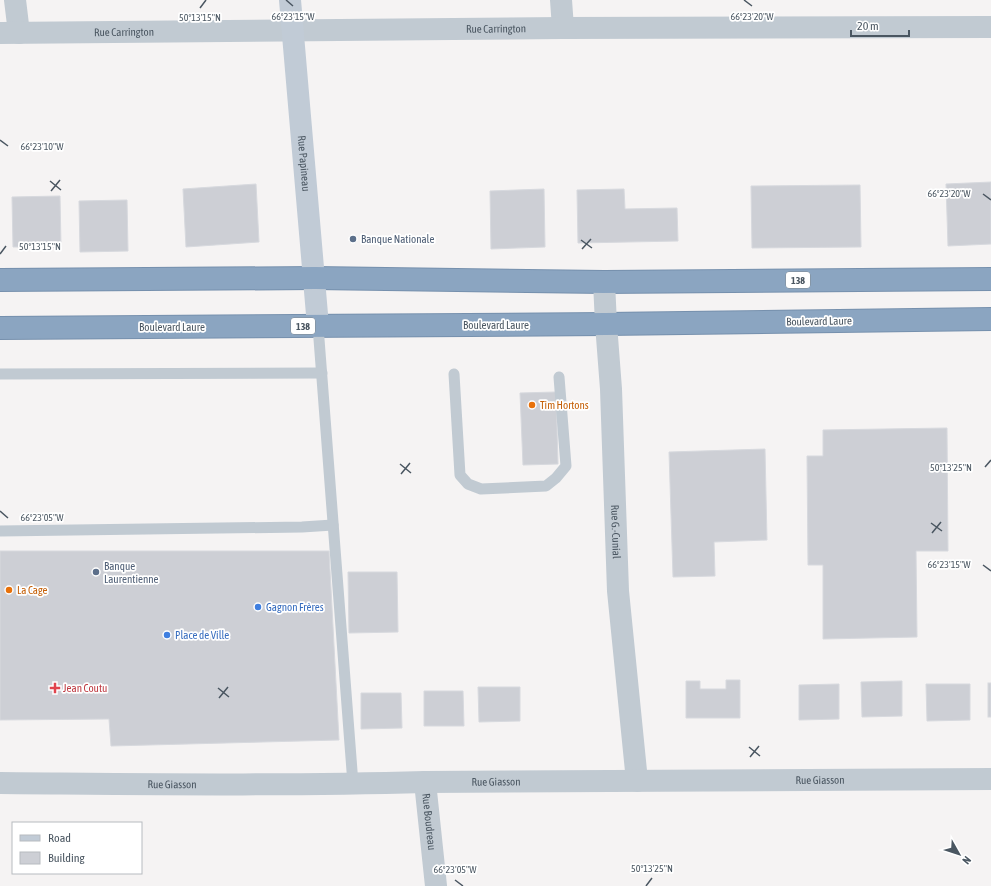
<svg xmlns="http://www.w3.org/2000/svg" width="991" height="886" font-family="'Asap Condensed',sans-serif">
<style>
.building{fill:#cdcfd5;stroke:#d7d9de}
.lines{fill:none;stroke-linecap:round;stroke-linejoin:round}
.highway-casing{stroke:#7690ad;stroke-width:24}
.lane{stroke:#c1cad2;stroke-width:11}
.street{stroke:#c1cad2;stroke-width:22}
.secondary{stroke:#c1cbd6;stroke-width:22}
.highway{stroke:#8ba5c1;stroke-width:22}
.ticks{fill:none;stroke:#4a5661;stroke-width:1.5}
.service-dot{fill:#5c6f8a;stroke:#fff;stroke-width:1.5}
.food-dot{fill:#e8710a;stroke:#fff;stroke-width:1.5}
.shop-dot{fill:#3f7fe0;stroke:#fff;stroke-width:1.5}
.health-dot{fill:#e0444e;stroke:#fff;stroke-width:1.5}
.labels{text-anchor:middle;stroke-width:3.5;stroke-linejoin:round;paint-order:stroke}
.shield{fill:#fff;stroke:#808990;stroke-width:1}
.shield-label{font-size:10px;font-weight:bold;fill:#4a5661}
.street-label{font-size:11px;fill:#4a5661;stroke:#fff}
.service-label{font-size:11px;fill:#4e5e75;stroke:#fff;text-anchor:start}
.food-label{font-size:11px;fill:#c56008;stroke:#fff;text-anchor:start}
.shop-label{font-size:11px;fill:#366cbe;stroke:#fff;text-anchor:start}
.health-label{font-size:11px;fill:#be3a42;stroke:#fff;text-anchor:start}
.ticks-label{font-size:10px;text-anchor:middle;fill:#4a5661;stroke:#fff;stroke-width:3.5;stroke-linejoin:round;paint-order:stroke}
</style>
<rect width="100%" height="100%" fill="#f5f3f3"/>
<g class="building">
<polygon points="991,182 991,244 948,246 946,184"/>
<polygon points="256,184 259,242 186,247 183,189"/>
<polygon points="860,185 861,247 752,248 751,186"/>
<polygon points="544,189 545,247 491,249 490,191"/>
<polygon points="624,189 625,209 677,208 678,241 578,243 577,190"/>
<polygon points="60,196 61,247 13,247 12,197"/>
<polygon points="127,200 128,251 80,252 79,201"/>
<polygon points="556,392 558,464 523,465 520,393"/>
<polygon points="947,428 948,551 916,551 917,637 823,639 823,565 808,565 807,456 823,456 823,430"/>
<polygon points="765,449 767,540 714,542 715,576 673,577 669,452"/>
<polygon points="0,551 329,551 339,740 111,746 109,719 0,720"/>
<polygon points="348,572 397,572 398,632 349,633"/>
<polygon points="726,680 740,680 740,718 686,718 686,681 700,681 700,689 726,689"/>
<polygon points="902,681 902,716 862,717 861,682"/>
<rect x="988" y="683" width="3" height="34"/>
<polygon points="839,684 839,719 799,720 799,685"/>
<polygon points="926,684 970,684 970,720 927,721"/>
<polygon points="478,687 520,687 520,721 479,722"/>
<polygon points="424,691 463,691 464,726 424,726"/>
<polygon points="361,693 401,693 402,728 361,729"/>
</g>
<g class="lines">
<defs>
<g id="highway">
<polyline points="0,280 315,278 604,282 991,279"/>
<polyline points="0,328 606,324 991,319"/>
</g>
</defs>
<use href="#highway" class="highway-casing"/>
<g class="lane">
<polyline points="318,326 353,784"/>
<polyline points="0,374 322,373"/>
<polyline points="454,374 460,475 468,484 481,489 546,486 556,478 566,466 559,377"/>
<polyline points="0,531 302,527 333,525"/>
</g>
<g class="street">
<polyline points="15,0 19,33"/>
<polyline points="561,0 563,28"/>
<path id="s1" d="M0,33l563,-5 428,-1"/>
<path id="s2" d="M604,282l2,42 5,65 7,202 19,190"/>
<path id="s3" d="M425,782l11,104"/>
<path id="s4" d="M0,783c142,1 284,3 425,-1l566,-3"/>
</g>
<path class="secondary" id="s5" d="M290,0l28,326"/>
<use href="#highway" class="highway"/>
</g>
<path class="ticks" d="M286,0l7,6M744,0l8,6M200,8l6,-8M0,140l8,6M50,181l11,9M51,191l9,-11M983,194l8,6M581,240l11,8M582,249l9,-10M0,254l6,-8M400,464l11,9M985,467l6,-7M401,474l9,-11M0,511l8,7M931,523l11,8M932,533l9,-11M983,565l8,6M218,688l11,9M219,698l9,-11M749,747l11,9M750,757l9,-11M455,880l8,6M646,886l6,-8"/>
<g class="service-dot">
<circle cx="353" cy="239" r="4"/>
<circle cx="96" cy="572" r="4"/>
</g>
<g class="food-dot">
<circle cx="532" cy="405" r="4"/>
<circle cx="9" cy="590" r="4"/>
</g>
<g class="shop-dot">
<circle cx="258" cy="607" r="4"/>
<circle cx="167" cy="635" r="4"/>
</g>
<path class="health-dot" d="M53 682h4v4h4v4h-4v4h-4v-4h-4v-4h4z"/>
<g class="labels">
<g class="shield">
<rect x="786" y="272" width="24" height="16" rx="3"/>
<rect x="291" y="318" width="24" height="16" rx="3"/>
</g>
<g class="shield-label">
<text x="798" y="284">138</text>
<text x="303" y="330">138</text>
</g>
<g class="street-label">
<text dy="4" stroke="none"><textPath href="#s1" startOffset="496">Rue Carrington</textPath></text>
<text dy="4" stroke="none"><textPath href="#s1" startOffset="124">Rue Carrington</textPath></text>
<text dy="4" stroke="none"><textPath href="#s5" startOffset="164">Rue Papineau</textPath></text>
<text transform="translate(819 321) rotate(-1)" y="4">Boulevard Laure</text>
<text x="496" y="329">Boulevard Laure</text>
<text x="172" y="331">Boulevard Laure</text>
<text dy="4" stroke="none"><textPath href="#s2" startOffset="250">Rue G.-Cunial</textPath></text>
<text dy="4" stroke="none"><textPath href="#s4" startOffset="820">Rue Giasson</textPath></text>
<text dy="4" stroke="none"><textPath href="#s4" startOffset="496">Rue Giasson</textPath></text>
<text dy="4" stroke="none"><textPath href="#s4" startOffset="172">Rue Giasson</textPath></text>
<text dy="4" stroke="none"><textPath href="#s3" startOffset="40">Rue Boudreau</textPath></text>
</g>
<g class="service-label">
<text x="361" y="243">Banque Nationale</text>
<text x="104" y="570">Banque<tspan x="104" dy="13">Laurentienne</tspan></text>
</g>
<g class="food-label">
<text x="540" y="409">Tim Hortons</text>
<text x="17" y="594">La Cage</text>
</g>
<g class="shop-label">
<text x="266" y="611">Gagnon Frères</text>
<text x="175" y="639">Place de Ville</text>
</g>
<g class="health-label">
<text x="63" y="692">Jean Coutu</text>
</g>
</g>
<g class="ticks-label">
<text x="293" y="20">66°23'15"W</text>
<text x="752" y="20">66°23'20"W</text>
<text x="200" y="21">50°13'15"N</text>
<text x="42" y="150">66°23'10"W</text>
<text x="949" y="197">66°23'20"W</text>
<text x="40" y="250">50°13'15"N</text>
<text x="951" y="471">50°13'25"N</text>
<text x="42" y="521">66°23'05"W</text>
<text x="949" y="568">66°23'15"W</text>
<text x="652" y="872">50°13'25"N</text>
<text x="455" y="873">66°23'05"W</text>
</g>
<rect x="12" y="822" width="130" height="52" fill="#ffffff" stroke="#b7bbc0"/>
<rect x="20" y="835" width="20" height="6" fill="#c1cbd6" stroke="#b7bbc0"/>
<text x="48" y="842" font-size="12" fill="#4a5661">Road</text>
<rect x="20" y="852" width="20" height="12" fill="#cdcfd5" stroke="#b7bbc0"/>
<text x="48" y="862" font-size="12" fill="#4a5661">Building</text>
<g transform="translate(959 854) rotate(129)" stroke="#ffffff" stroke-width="3" paint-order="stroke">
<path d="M0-3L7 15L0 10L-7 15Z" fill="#4a5661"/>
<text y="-6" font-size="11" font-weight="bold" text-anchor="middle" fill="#4a5661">N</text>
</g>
<path d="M851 30v6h58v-6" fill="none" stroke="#4a5661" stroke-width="2"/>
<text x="857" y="30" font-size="12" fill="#4a5661" stroke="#ffffff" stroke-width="3" paint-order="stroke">20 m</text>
</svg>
